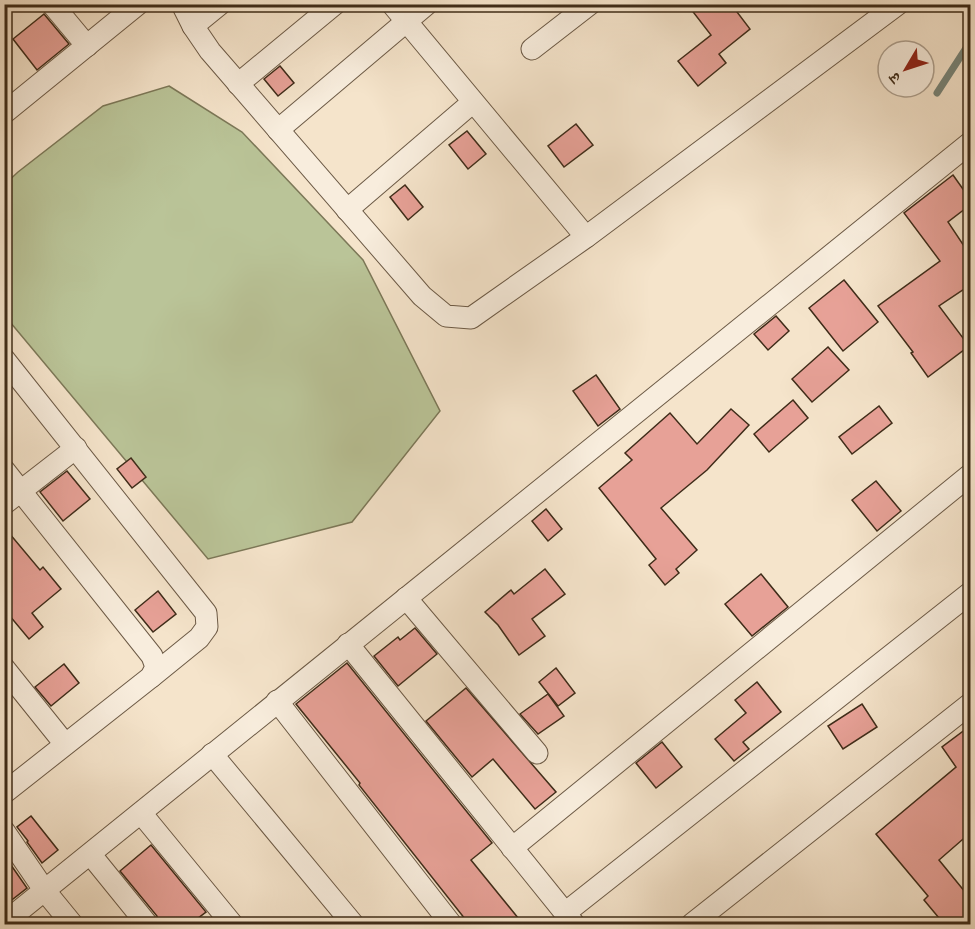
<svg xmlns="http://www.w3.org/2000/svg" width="975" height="929" font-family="'Old Standard TT','Noto Serif Devanagari',serif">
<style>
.green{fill:#bac498;stroke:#7c7858;stroke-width:1.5}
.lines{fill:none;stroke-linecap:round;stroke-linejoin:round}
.stream{stroke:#778479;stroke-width:7}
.building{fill:#e7a197;stroke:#3f2c19;stroke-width:1.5}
.minor-casing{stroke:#6c5a46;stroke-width:23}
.minor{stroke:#f8eddd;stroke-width:21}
</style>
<rect width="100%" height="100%" fill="#f5e4cb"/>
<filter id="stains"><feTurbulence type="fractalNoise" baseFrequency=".00333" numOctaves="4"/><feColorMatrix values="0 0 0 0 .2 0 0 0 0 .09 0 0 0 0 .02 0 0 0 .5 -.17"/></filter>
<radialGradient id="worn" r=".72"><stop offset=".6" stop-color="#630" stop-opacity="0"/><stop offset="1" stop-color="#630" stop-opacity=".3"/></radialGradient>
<polygon class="green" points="169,86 242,132 363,260 440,411 352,522 208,559 5,316 4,185 18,172 103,106"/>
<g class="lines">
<polyline class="stream" points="937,93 970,42"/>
</g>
<g class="building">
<polygon points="687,4 731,4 750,29 719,54 726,63 698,86 678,61 711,35"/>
<polygon points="44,14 69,44 37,70 13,39"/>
<polygon points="280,66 294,83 278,96 264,79"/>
<polygon points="576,124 593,145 564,167 548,146"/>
<polygon points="467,131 486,154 468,169 449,145"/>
<polygon points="953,175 970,199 970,205 948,222 970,255 970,285 939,306 969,346 928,377 911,353 913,352 878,306 940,261 904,213"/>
<polygon points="405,185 423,207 408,220 390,197"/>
<polygon points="844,280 878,322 843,351 809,308"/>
<polygon points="776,316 789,331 768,350 754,334"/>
<polygon points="828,347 849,370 812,402 792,379"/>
<polygon points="596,375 620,409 598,426 573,391"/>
<polygon points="793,400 808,418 769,452 754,434"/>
<polygon points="879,406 892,423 852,454 839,437"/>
<polygon points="731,409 749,425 707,470 661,508 697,550 676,569 679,573 665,585 649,565 656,559 599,488 632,460 625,453 670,413 697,444"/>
<polygon points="131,458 146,477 132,488 117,469"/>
<polygon points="67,471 90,499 63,521 40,492"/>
<polygon points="876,481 901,511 877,531 852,500"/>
<polygon points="546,509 562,529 548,541 532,521"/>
<polygon points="4,527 40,570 43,567 61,589 32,613 43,627 29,639 4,609"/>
<polygon points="545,569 565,594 532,619 545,636 519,655 498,625 485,612 511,590 514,594"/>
<polygon points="761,574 788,607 752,636 725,604"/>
<polygon points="158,591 176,614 153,632 135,610"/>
<polygon points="415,628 437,654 398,686 374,656 398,637 400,640"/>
<polygon points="347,663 492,843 471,860 523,924 469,924 359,785 360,783 296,704"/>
<polygon points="64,664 79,683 51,706 35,687"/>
<polygon points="556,668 575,693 558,706 539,682"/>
<polygon points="757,682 781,712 743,742 749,749 734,761 715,739 746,713 735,700"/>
<polygon points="466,688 556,792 535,809 493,759 472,777 426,721"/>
<polygon points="548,694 564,716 538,734 520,714"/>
<polygon points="862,704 877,727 843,749 828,726"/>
<polygon points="970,726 970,833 939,860 970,898 970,914 957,924 944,924 924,900 928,896 876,834 956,767 942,747"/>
<polygon points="662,742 682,767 656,788 636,763"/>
<polygon points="31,816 58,850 42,863 27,842 28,841 17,827"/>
<polygon points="151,845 206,912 190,924 159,924 157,916 120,871"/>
<polygon points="4,855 27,888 4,906"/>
</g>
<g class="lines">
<defs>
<g id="minor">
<polyline points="52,4 87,46"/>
<polyline points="182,4 193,26 220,4"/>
<polyline points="392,4 586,237"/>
<polyline points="193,26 210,51 422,296 446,316 471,318 586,237 898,4"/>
<polyline points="532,49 590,4"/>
<polyline points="238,84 335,4"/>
<polyline points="4,113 138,4"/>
<polyline points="278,130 427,4"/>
<polyline points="347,210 473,102"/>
<polyline points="4,359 206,613 207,627 199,638 151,677"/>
<polyline points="4,470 152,656 156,667 151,677 4,793"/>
<polyline points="4,504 76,448"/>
<polyline points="406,598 537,753"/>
<polyline points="348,644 574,924"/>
<polyline points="4,668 65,744"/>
<polyline points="277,701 451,924"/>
<polyline points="212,754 353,924"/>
<polyline points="141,813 232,924"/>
<polyline points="4,831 45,891 72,924"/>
<polyline points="512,848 970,475"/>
<polyline points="91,855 147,924"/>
<polyline points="565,913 970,593"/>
<polyline points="4,923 970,143"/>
<polyline points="692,924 970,704"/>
</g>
</defs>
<use href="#minor" class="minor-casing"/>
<use href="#minor" class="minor"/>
</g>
<rect width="975" height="929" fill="none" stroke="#f5e4cb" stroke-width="24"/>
<rect x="6" y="6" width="963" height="917" fill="none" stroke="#3f2c19" stroke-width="3"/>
<rect x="12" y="12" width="951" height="905" fill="none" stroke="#3f2c19" stroke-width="1.5"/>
<g transform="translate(906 69) rotate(231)"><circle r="28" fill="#f8eddd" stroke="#aea08f" stroke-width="1.5"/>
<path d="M0-4.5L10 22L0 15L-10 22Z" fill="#8f2418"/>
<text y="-9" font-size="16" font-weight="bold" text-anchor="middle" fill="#3f2c19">उ</text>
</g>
<rect width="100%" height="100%" filter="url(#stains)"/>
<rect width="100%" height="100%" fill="url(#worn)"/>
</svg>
